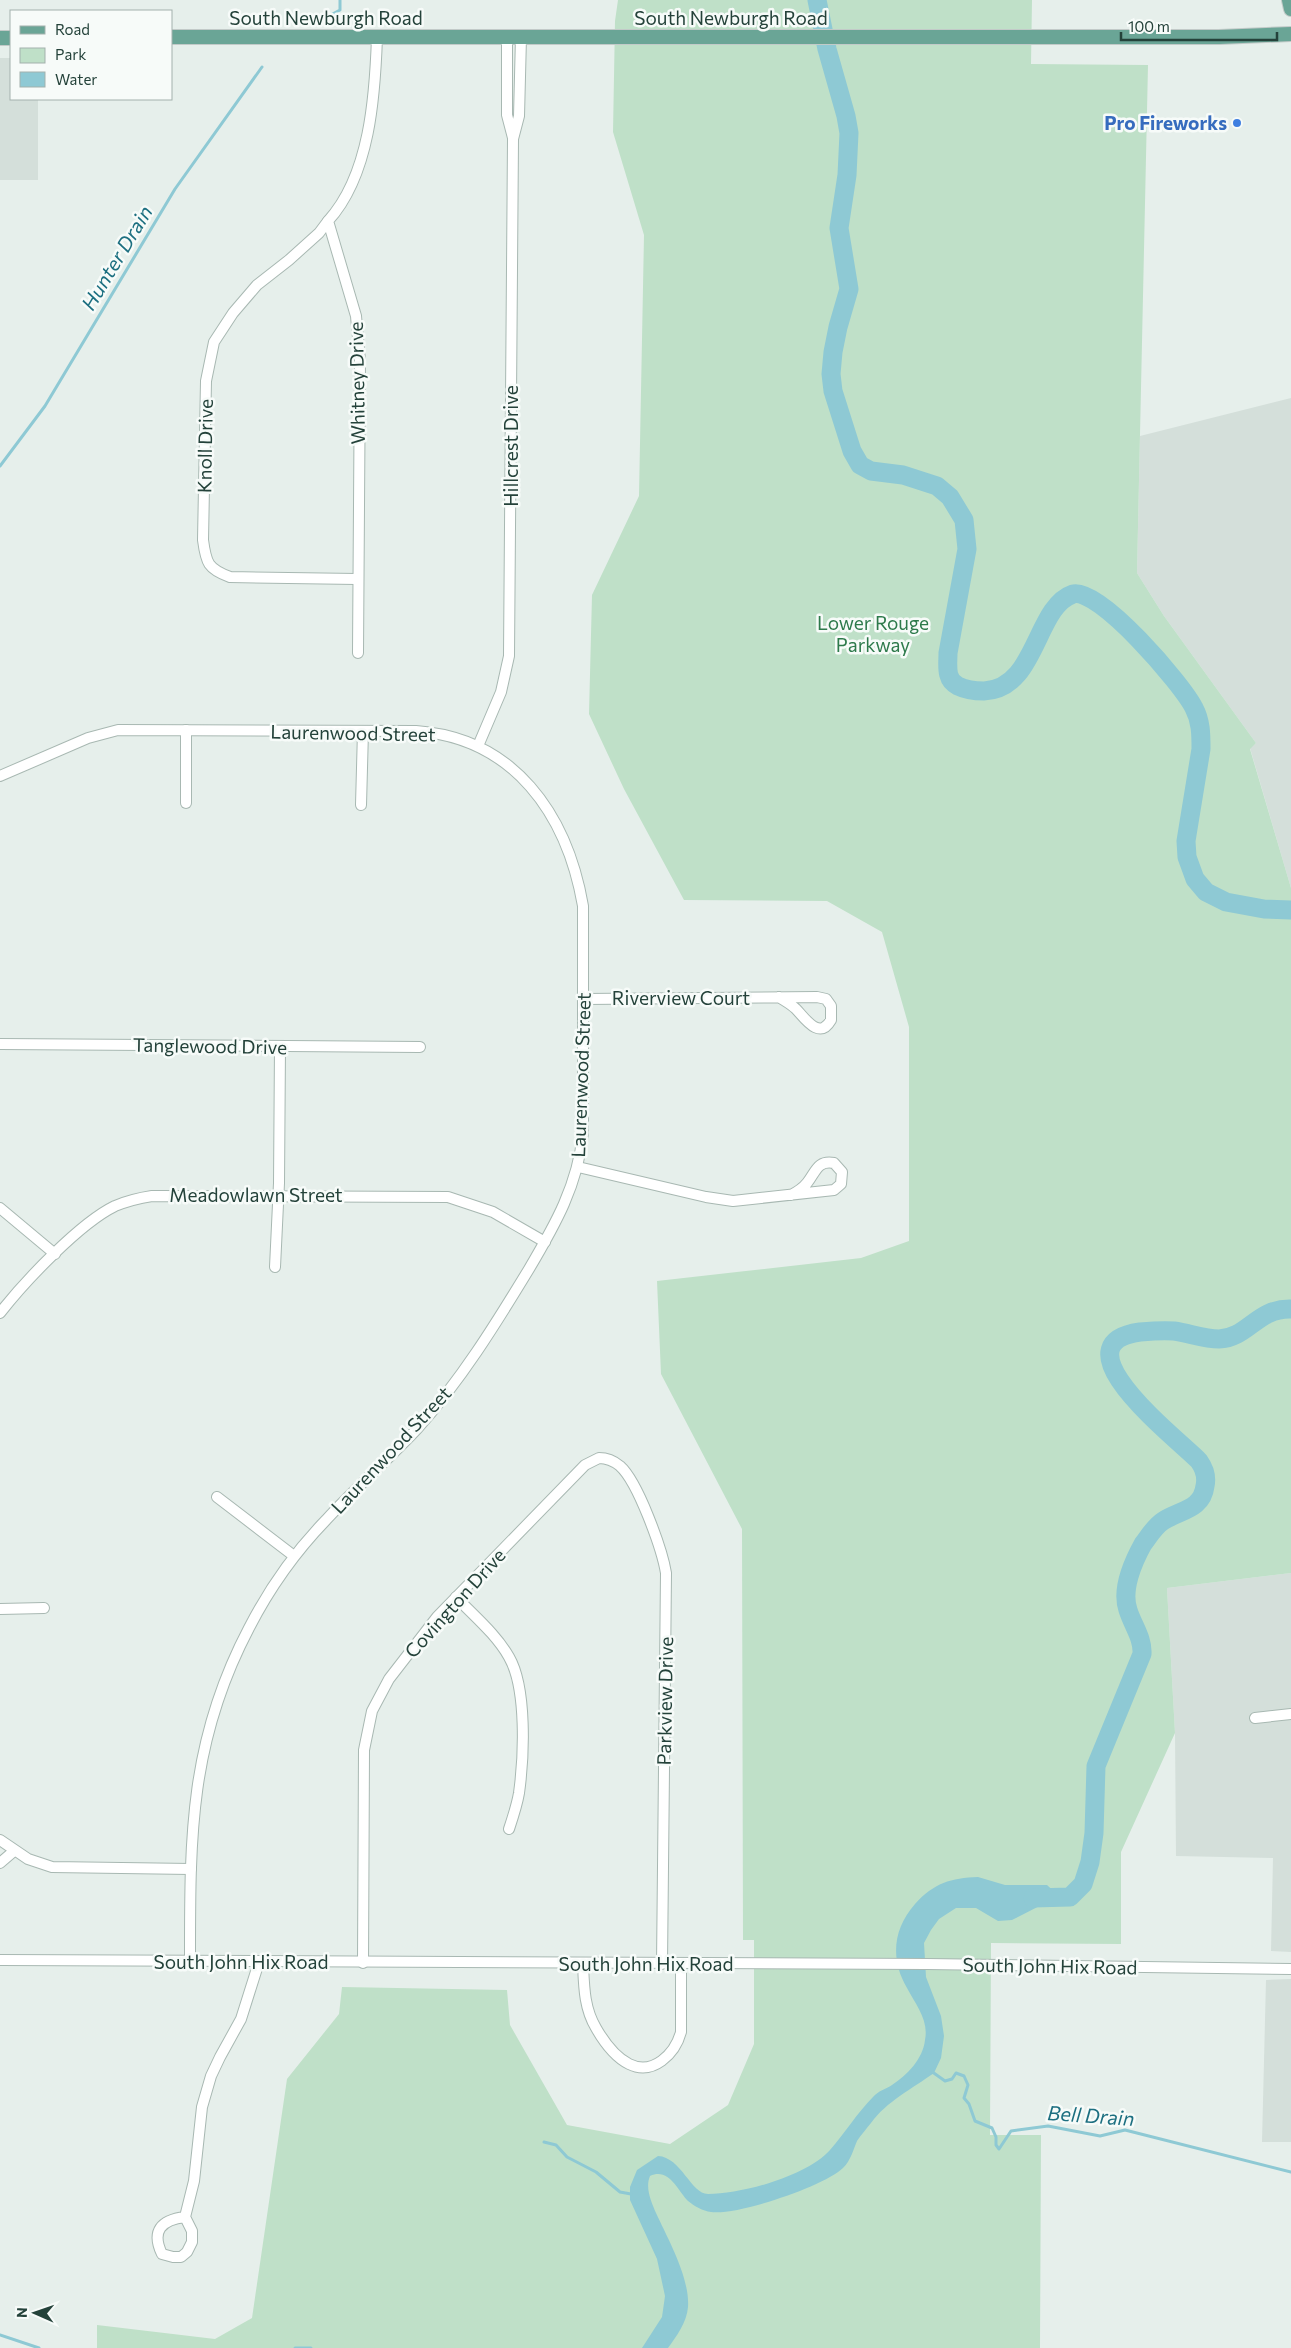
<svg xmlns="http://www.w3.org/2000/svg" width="1291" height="2348" font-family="Commissioner,sans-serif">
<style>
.built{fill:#d4dfda}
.green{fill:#bfe0c8}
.water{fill:#8ec9d4}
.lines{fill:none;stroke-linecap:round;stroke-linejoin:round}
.stream{stroke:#8ec9d4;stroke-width:3}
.river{stroke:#8ec9d4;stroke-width:19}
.minor-casing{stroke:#a8b8b2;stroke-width:12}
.major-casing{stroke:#c2cac8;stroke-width:16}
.minor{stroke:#fff;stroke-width:10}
.major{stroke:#6aa596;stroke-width:14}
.shop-dot{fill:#3f7fe0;stroke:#f7fbf9;stroke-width:2}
.labels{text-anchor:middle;stroke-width:5;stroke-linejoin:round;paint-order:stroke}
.street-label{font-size:19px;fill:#24423a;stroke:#f7fbf9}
.shop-label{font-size:19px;font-weight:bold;fill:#366cbe;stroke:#f7fbf9;text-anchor:end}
.park-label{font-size:19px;fill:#2d7a4b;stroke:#f7fbf9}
.water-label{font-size:20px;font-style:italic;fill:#1c6f80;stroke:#f7fbf9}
</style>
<rect width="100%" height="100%" fill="#e6efeb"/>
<g class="built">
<polygon points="0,58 11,58 11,99 38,99 38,180 0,180"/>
<polygon points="1291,398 1291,888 1250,748 1256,743 1164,616 1137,573 1140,436"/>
<polygon points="1291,1573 1291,1952 1271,1951 1273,1858 1176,1856 1175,1733 1167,1588"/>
<polygon points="1291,1979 1291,2142 1262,2142 1266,1980"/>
</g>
<polygon class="green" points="618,0 1032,0 1031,64 1148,65 1137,573 1164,616 1256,743 1250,749 1291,888 1291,1573 1167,1588 1175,1733 1121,1852 1121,1944 991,1943 990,2135 1041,2135 1040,2348 97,2348 97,2325 215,2339 252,2318 287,2079 339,2014 342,1987 507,1990 510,2025 567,2125 670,2144 728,2105 754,2044 754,1940 743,1940 742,1529 661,1374 657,1281 861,1258 909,1241 909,1027 882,932 827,901 684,900 624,789 589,714 592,595 639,496 644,235 613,132 615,21"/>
<path class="water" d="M978,1877l27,8h42l12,11 -47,24 -14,1 -22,-13h-20l-17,11 -8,11 -7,13 2,34 15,39 3,20 -3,22 -7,15c-21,15 -48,29 -63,50 -4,5 -10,12 -14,18 -4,9 -6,19 -14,27 -18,18 -107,48 -132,44 -8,-1 -17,-6 -23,-11 -10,-10 -19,-34 -38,-25 -5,12 1,25 6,37 12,26 34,65 32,94 -1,15 -12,30 -20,41h-26l20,-31 3,-21 -8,-37 -27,-59v-13l7,-17 21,-14c23,1 33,38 50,38 34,0 99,-18 122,-44 15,-17 27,-37 43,-53 5,-6 13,-8 19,-12 15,-10 31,-26 33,-45 4,-20 -9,-35 -18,-52 -17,-29 -14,-59 8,-84 19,-21 36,-26 63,-27z"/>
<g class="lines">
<g class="stream">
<polyline points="307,20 325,18 340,10 340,0"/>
<polyline points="0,466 45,406 175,189 262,67"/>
<polyline points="931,2071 945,2081 952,2079 956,2073 964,2076 968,2085 964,2098 969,2104 975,2121 992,2128 996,2137 996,2145 999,2149 1011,2131 1048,2126 1100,2136 1125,2130 1291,2172"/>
<polyline points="544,2142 556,2145 567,2157 596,2172 620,2192 631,2194"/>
<polyline points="0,2335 39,2348"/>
<polyline points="295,2348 311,2348"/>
</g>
<g class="river">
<path d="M817,0l10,49 19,67 3,17 -2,42 -8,53 10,61 -11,38 -5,25 -2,22 2,17 19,60 8,14 11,6 32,4 34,11 13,11 14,23 3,29 -19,104c0,12 -3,27 10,33 8,4 17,5 26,5 53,-2 51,-84 89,-97 25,-8 110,91 121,114 7,13 7,26 7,41l-15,92 1,16 8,22 11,13 20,10 38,7 27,1"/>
<path d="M1033,1898l37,-1 13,-13 7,-22 4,-29 2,-67 46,-112c1,-16 -9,-28 -14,-44 -7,-20 5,-48 15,-66 6,-8 12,-18 20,-23 17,-11 39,-11 42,-35 2,-9 -1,-18 -6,-25 -20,-21 -146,-117 -59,-129 11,-1 23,-2 34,-1 15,2 30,8 45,8 29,-1 38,-31 72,-30"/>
</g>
<defs>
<g id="minor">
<polyline points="507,37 507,115 513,138"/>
<path d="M328,221l-9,12 -30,27 -32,25 -24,28 -19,29 -8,39 -3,159c3,23 5,29 27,37l127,2"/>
<path d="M358,653l2,-293 -4,-44 -28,-95c42,-46 47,-125 49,-184"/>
<polyline points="478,746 501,692 509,656 513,139 519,116 521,37"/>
<path d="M0,776l88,-38 30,-8 298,1c98,7 151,83 167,175v227c-5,52 -28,92 -54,136 -34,56 -68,111 -112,160 -29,31 -62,59 -91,91 -31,32 -57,69 -77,108 -60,114 -59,210 -59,334"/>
<polyline points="186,803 186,730"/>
<polyline points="361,805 363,731"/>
<path d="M584,999l233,-2 9,2 5,7v14c-12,21 -27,-3 -35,-11 -5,-5 -11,-8 -17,-12"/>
<polyline points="0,1044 420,1047"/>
<path d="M578,1167l128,30 27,4 101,-11 7,-6 1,-12 -8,-9c-17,-3 -18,9 -27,20 -4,5 -10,9 -16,12"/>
<polyline points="0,1208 55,1254"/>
<polyline points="275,1267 279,1183 280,1047"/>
<path d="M0,1313c25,-32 80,-90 115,-107 12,-5 24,-8 37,-10l296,1 45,15 52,30"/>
<polyline points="217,1497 294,1556"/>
<path d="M456,1597c18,19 40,37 53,60 18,31 15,100 10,136 -2,12 -6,24 -10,36"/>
<polyline points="0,1609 44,1608"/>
<polyline points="1255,1718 1291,1714"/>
<polyline points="0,1840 28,1859 52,1867 191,1869"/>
<polyline points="0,1863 14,1851"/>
<polyline points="0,1960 927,1964 1291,1969"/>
<path d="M363,1963l1,-213 8,-39 17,-32 48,-62 148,-152 14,-7c8,0 15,3 21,8 18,16 42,83 46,107l-4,391"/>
<path d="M583,1964c1,22 1,44 13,64 8,14 19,29 33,36 24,12 46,-10 52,-32v-67"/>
<path d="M185,2217c-24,3 -34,14 -23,37l11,3h8l6,-5 5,-10v-11l-7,-14 9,-36 8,-74 9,-31 9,-19 21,-38 18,-57"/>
</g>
<g id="major">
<polyline points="1289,0 1291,9"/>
<polyline points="171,37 1219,37 1291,34"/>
<polyline points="0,38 11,38"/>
</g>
</defs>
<use href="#minor" class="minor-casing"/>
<use href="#major" class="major-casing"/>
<use href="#minor" class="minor"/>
<use href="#major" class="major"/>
</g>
<circle class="shop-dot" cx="1237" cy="123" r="5"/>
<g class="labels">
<g class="street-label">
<text x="326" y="25">South Newburgh Road</text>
<text x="731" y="25">South Newburgh Road</text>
<text transform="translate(357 383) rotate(-91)" y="7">Whitney Drive</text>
<text transform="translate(205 446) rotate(-89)" y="7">Knoll Drive</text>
<text transform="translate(511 446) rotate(-90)" y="7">Hillcrest Drive</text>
<text transform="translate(353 733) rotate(1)" y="7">Laurenwood Street</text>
<text x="681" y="1005">Riverview Court</text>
<text transform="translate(210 1046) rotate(1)" y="7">Tanglewood Drive</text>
<text transform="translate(581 1075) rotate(-88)" y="7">Laurenwood Street</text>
<text x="256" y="1202">Meadowlawn Street</text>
<text transform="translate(391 1450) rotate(-47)" y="7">Laurenwood Street</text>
<text transform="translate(455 1603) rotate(-48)" y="7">Covington Drive</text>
<text transform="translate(665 1701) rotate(-89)" y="7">Parkview Drive</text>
<text x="241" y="1969">South John Hix Road</text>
<text x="646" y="1971">South John Hix Road</text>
<text transform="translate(1050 1966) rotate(1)" y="7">South John Hix Road</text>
</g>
<g class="shop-label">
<text x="1227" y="130">Pro Fireworks</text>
</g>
<g class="park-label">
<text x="873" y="630">Lower Rouge<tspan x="873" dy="22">Parkway</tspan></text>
</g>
<g class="water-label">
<text transform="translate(117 258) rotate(-59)" y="7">Hunter Drain</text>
<text transform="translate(1091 2116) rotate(4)" y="7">Bell Drain</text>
</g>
</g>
<rect x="10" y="10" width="162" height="90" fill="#f7fbf9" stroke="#a3b1ad"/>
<rect x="20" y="26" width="25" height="8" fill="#6aa596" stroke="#a3b1ad"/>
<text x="55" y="35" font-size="15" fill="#24423a">Road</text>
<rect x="20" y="48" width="25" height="15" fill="#bfe0c8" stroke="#a3b1ad"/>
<text x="55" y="60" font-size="15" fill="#24423a">Park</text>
<rect x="20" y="72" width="25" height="15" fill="#8ec9d4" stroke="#a3b1ad"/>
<text x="55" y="85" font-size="15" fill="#24423a">Water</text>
<g transform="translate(35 2313) rotate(272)" stroke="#f7fbf9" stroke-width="4" paint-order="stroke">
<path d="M0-4L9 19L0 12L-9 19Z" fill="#24423a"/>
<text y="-8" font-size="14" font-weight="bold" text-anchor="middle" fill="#24423a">N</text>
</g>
<path d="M1121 32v8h156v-8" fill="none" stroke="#24423a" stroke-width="2.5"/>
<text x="1128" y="32" font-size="15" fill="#24423a" stroke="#f7fbf9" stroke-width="4" paint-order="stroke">100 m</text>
</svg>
